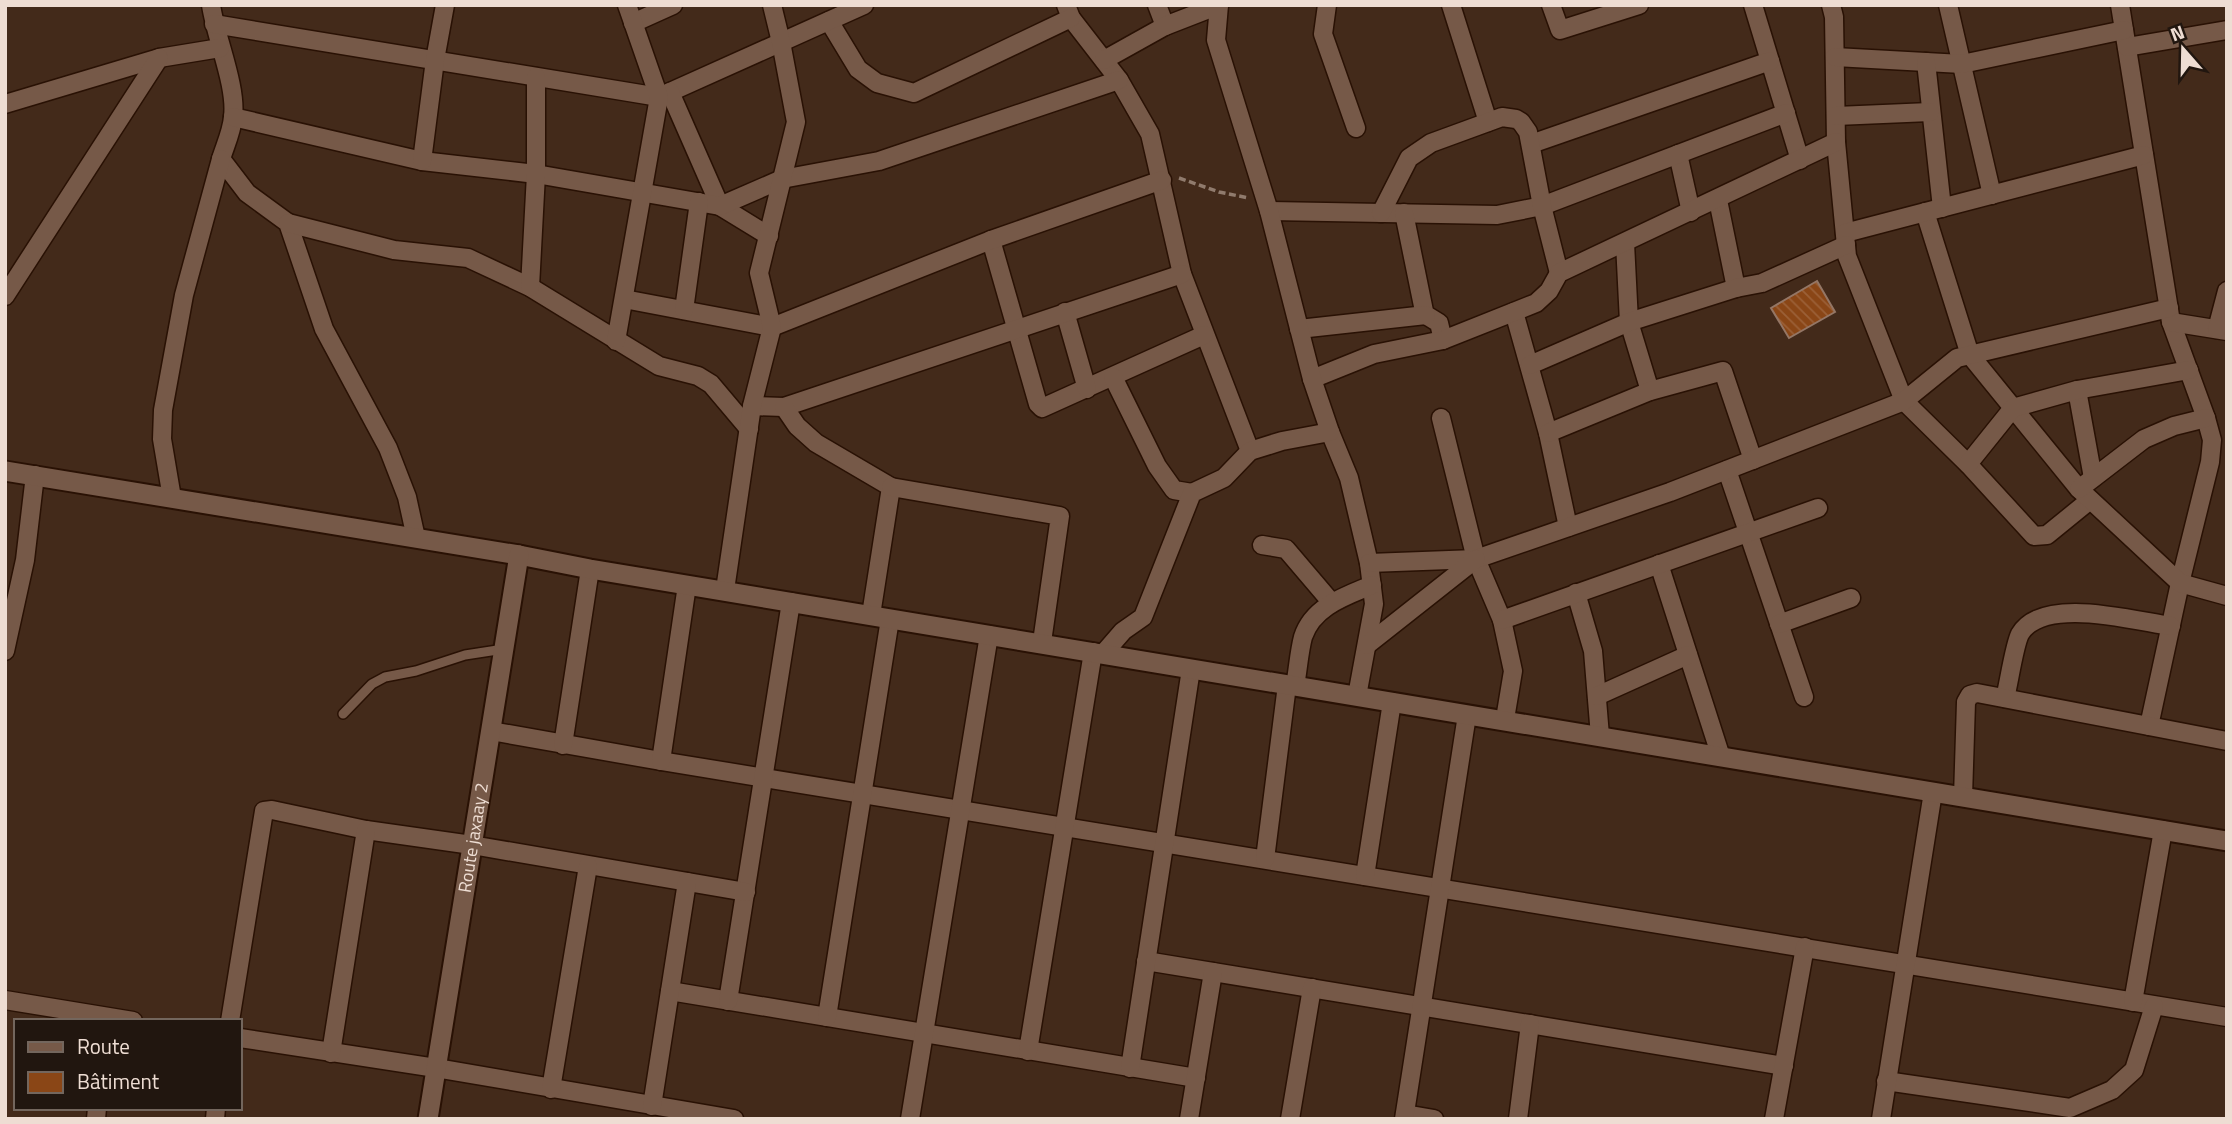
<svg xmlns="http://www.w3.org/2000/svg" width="2232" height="1124" font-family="'Titillium Web',sans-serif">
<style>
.building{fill:url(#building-back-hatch);stroke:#947665;stroke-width:2}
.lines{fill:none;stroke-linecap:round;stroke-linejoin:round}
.service-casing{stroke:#291104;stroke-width:12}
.minor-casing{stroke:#291104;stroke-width:21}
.tertiary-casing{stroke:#291104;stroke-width:23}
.path{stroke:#907b6d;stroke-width:3.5;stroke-dasharray:7 3.5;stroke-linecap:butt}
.service{stroke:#765948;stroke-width:9}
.minor{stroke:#765948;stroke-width:18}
.tertiary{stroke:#765948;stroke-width:19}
.labels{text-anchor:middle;stroke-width:7;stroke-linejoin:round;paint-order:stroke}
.street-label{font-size:18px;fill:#eeddd3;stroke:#21160f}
</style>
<defs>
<pattern id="building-back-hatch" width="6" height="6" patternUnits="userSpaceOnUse" patternTransform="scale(1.75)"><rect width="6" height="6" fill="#8a4616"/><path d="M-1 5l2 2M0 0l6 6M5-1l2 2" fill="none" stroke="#9b6037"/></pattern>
</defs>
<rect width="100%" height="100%" fill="#432a1a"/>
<polygon class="building" points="1817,281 1835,312 1789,338 1771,308"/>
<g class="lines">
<defs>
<polyline id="service" points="343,714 372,684 385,677 416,671 465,655 504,649"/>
<g id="minor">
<path d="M211,5c5,34 26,81 22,112 -1,14 -8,29 -12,42l26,34 41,30 36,106 64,119 19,49 9,41"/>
<polyline points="1066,5 1071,18 1119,80 1150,134 1182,274 1250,451"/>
<polyline points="1157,5 1165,26"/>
<polyline points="1327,5 1323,34 1356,128"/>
<polyline points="1451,5 1488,122"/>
<polyline points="1551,5 1560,30 1639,5"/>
<polyline points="1753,5 1800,160"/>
<polyline points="1831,5 1834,17 1836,142 1847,256 1904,401 1968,464 2034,536 2047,535 2090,500"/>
<polyline points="1948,5 1992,195"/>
<polyline points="2120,5 2171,322 2206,418 2212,440 2210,462 2180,583 2149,726"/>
<polyline points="829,21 858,69 877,83 914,93 1071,18"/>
<polyline points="633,23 673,5"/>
<polyline points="214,24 659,97 864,5"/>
<polyline points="2127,47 2227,30"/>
<polyline points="1835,57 1962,64 2124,30"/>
<polyline points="1104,60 1165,26 1219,5"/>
<polyline points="1926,62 1942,208"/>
<polyline points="670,92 720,206 769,236"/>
<polyline points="5,104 159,58 220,48"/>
<polyline points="1836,116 1930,112"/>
<polyline points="233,117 422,161 536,174 720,206 782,179 879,161 1119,80"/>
<polyline points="1531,144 1770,61"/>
<polyline points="1678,154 1691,212"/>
<polyline points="422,161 435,60 445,5"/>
<polyline points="1718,200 1736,288"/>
<polyline points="1269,211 1497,215 1542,206 1786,113"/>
<polyline points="1925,212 1970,355 2079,489 2180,583 2227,596"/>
<polyline points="1381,213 1409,158 1431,143 1502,117 1516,119 1521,122 1528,132 1542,206 1559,273"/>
<polyline points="1404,213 1424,311 1426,315 1439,323 1443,340"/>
<polyline points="288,223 394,250 468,258 530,287 659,366 698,376 711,384 749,429"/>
<polyline points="1845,233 2144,155"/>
<polyline points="991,240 1038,404 1042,408 1204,335"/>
<polyline points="1625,243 1629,322 1650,391"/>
<polyline points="530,287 536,174 536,77"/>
<polyline points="5,296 159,58"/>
<polyline points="624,299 772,327 991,240 1162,180"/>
<polyline points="684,310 699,202"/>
<polyline points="1065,312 1087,389"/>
<polyline points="1514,312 1548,433 1568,527"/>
<polyline points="2171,322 2227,331"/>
<polyline points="1299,329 1426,315"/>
<polyline points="2217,329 2227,291"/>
<polyline points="616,341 659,97 627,5"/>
<polyline points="1530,365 1629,322 1736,288 1762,283 1846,245"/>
<polyline points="1113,377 1157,466 1174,490 1192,493"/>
<polyline points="1312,379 1374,354 1443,340 1536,303 1549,291 1559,273 1836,142"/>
<polyline points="2077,390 2093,478"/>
<polyline points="752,406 784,407 1182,274"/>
<polyline points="784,407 797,426 816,443 891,487 871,615"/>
<polyline points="1441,418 1476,559 1502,620 1513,671 1505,719"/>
<polyline points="1330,432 1349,478 1369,563 1374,604 1357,696"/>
<polyline points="1548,433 1650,391 1723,371 1753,460"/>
<polyline points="1968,464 2013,408 2077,390 2189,370"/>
<polyline points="1727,470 1804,697"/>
<polyline points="891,487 1060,516 1042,642"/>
<polyline points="2079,489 2144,439 2174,426 2206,418"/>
<polyline points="172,498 162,439 163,410 184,295 221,159"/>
<polyline points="1262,545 1286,549 1332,603"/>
<polyline points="1369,563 1476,559 1670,492 1904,401 1957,358 2169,308"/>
<polyline points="1659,564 1721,757"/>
<polyline points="725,590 752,406 772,327 759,273 796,122 781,42 772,5"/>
<polyline points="1576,593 1593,651 1600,736"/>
<polyline points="1502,620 1818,508"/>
<polyline points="1779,624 1851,598"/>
<polyline points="1367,645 1476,559"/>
<polyline points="5,651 25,560 35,475"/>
<polyline points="1103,654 1123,631 1143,617 1192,493 1224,478 1250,451 1282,441 1330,432 1312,379 1269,211 1216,40 1219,5"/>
<path d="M1295,686c3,-16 4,-34 8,-49 10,-31 43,-41 69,-52"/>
<polyline points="1597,696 1688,655"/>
<path d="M2005,698c4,-15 9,-52 15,-64 23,-39 115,-13 151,-8"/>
<polyline points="491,731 661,761 2227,1017"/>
<polyline points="563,745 590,569"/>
<polyline points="661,761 687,585"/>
<polyline points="1963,797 1966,702 1970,695 1977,693 2227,741"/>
<polyline points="1265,859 1287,685"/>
<polyline points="1365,876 1392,702"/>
<polyline points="1146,961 1784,1066"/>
<polyline points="670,991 1196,1078"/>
<polyline points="5,1000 133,1021"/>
<polyline points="728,1001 791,602"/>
<polyline points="2133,1002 2163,830"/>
<polyline points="827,1017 890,619"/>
<polyline points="230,1021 264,811 272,810 366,830 472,845 746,892"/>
<polyline points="240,1038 436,1068 734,1119"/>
<polyline points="1028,1051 1093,652"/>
<polyline points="331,1053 366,830"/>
<polyline points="1130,1068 1191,669"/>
<polyline points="1886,1081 2070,1108 2112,1090 2134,1070 2154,1006"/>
<polyline points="551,1089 588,866"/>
<polyline points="652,1106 687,882"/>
<polyline points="1405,1114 1434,1119"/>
<polyline points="96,1119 97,1108"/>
<polyline points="215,1119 216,1108"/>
<polyline points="910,1119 989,635"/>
<polyline points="1189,1119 1213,972"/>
<polyline points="1290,1119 1312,988"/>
<polyline points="1404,1119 1467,715"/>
<polyline points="1518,1119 1530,1024"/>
<polyline points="1774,1119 1805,947"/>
<polyline points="1881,1119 1933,792"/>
</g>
<g id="tertiary">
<path d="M5,471l514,84 71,14c545,91 1091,179 1637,272"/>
<path id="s1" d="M428,1119l91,-564"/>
</g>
</defs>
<use href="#service" class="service-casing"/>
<use href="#minor" class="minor-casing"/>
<use href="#tertiary" class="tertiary-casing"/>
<polyline class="path" points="1179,178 1219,192 1249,198"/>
<use href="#service" class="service"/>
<use href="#minor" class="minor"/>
<use href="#tertiary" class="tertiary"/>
</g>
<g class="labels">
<g class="street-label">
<text dy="6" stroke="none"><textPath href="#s1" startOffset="285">Route jaxaay 2</textPath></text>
</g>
</g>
<rect width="2232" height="1124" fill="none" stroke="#eeddd3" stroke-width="14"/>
<rect x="14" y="1019" width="228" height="91" fill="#21160f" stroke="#73665d" stroke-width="2"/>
<rect x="28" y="1042" width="35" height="10" fill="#765948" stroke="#73665d" stroke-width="2"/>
<text x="77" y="1054" font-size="21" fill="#eeddd3">Route</text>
<rect x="28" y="1072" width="35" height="21" fill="#8a4616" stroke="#73665d" stroke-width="2"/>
<text x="77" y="1089" font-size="21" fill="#eeddd3">Bâtiment</text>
<g transform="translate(2183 49) rotate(340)" stroke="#21160f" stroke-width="5" paint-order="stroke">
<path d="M0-5L12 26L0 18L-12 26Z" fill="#eeddd3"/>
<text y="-10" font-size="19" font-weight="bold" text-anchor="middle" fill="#eeddd3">N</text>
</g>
</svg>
